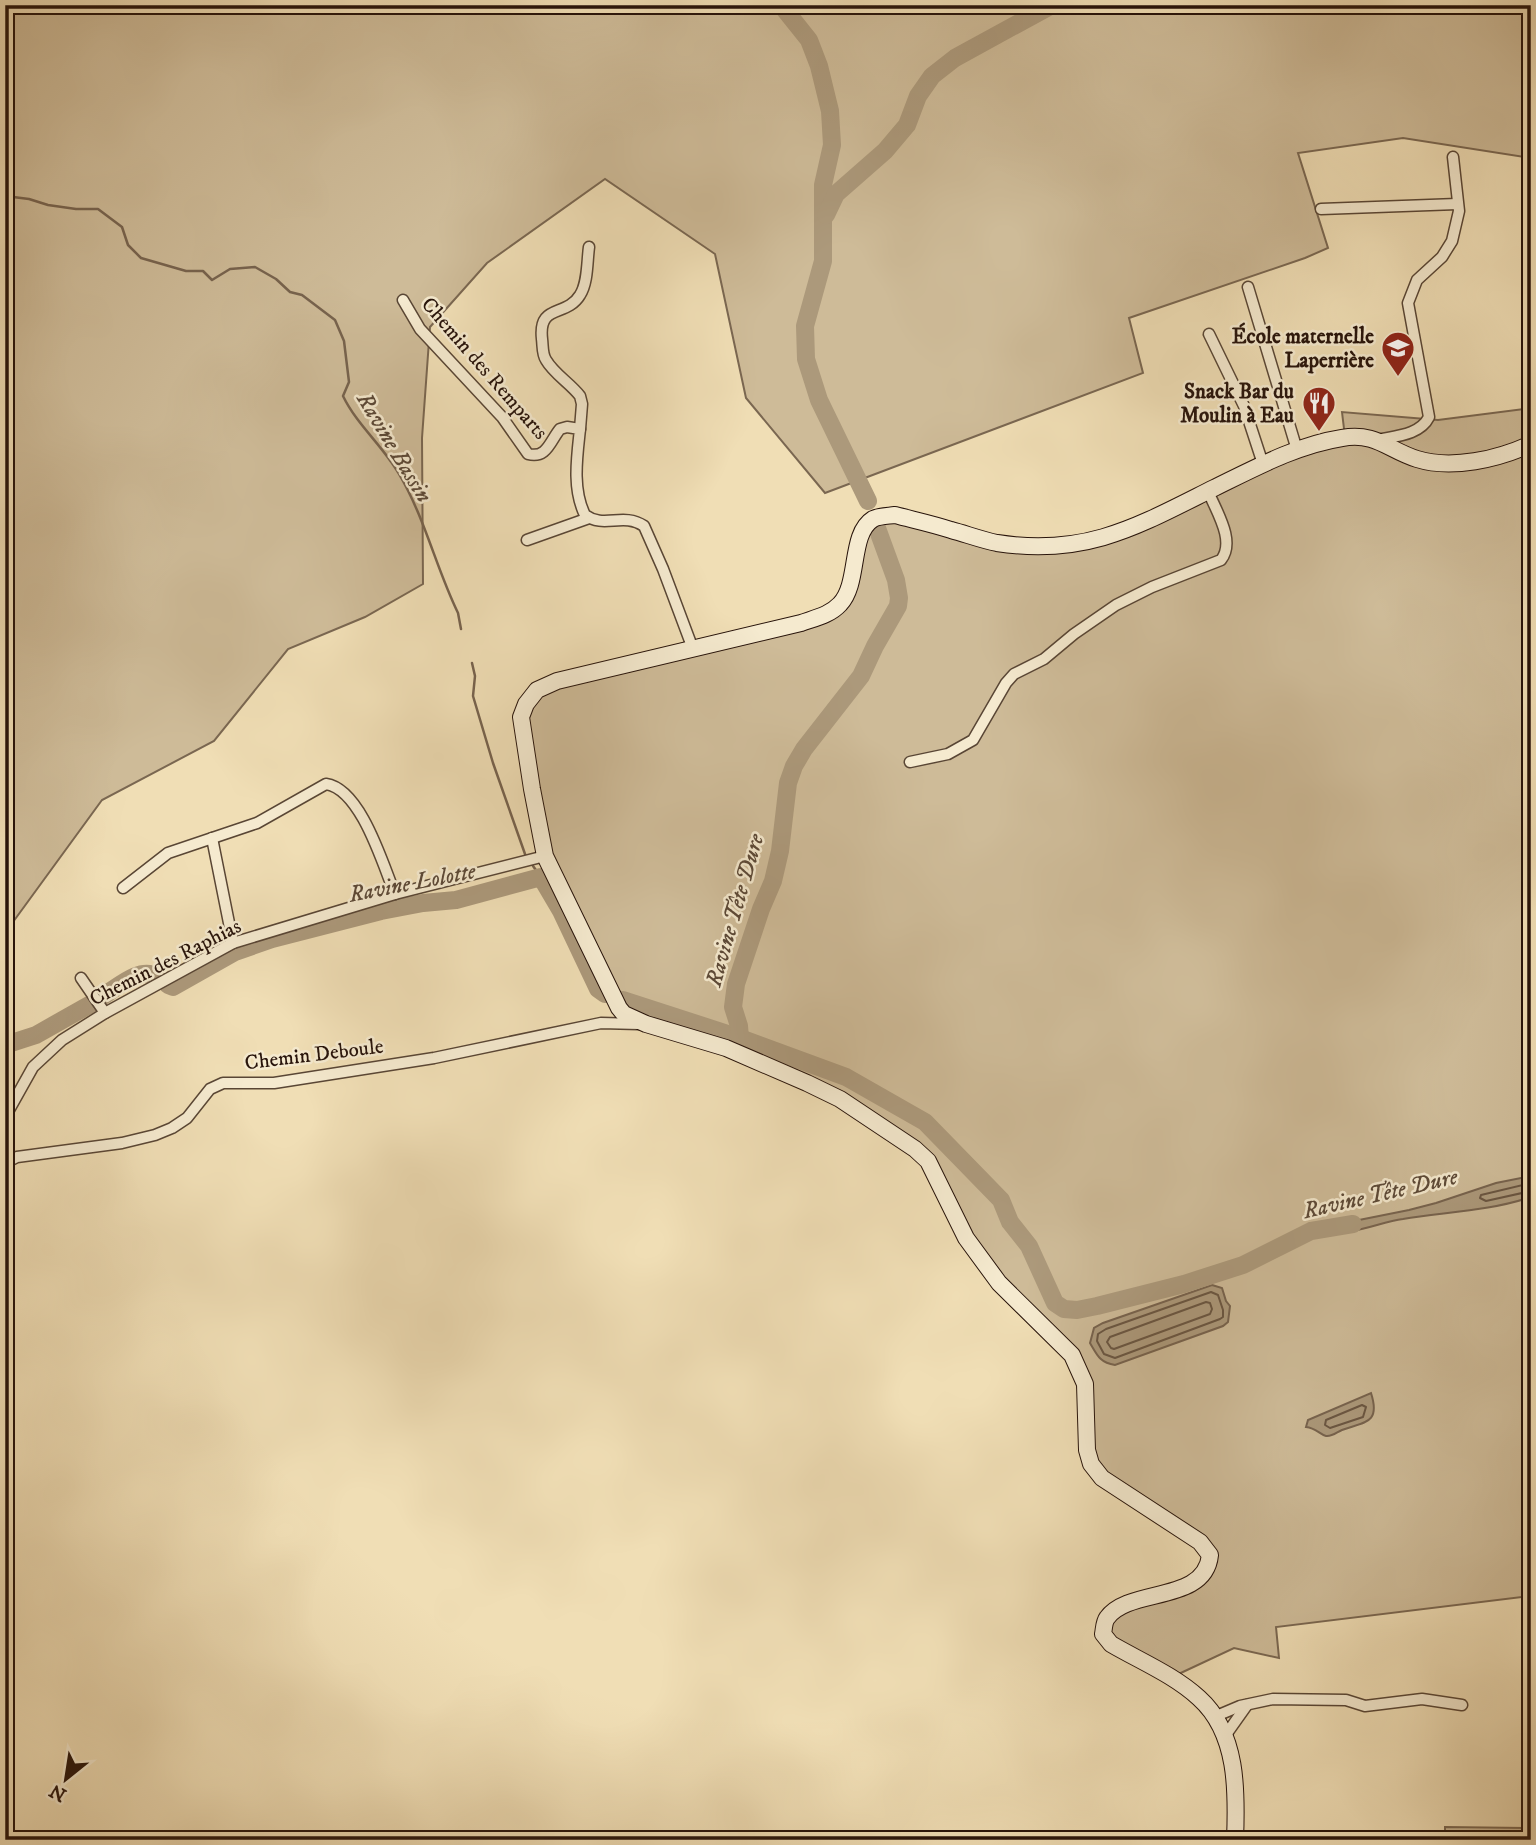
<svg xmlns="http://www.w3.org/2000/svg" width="1536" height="1845" font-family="'IM FELL DW Pica',serif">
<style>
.green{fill:#cebb98;stroke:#7a6751;stroke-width:2}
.water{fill:#ac997b;stroke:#77634e;stroke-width:2}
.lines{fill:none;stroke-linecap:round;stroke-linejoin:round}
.shore{stroke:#6a5642;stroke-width:2}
.stream{stroke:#77634e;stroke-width:2.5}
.river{stroke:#ac997b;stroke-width:18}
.street-casing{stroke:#594635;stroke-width:13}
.secondary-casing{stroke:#27130a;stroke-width:18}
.street{stroke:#f5eacf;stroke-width:10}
.secondary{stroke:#f5eacf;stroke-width:16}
.labels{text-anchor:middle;stroke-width:5;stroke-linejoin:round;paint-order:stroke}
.poi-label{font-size:21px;font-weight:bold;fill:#27130a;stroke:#f5eacf;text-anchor:end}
.street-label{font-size:21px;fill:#27130a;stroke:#f5eacf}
.water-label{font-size:23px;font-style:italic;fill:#5c4937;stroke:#f5eacf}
</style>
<rect width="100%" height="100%" fill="#f0deb5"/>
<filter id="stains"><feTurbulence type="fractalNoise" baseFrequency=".00286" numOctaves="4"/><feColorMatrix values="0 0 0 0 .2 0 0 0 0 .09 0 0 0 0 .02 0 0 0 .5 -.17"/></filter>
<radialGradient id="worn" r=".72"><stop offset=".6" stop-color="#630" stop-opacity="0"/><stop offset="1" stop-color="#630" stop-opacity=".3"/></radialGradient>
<g class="green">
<polygon points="5,5 1531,5 1531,158 1403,138 1298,153 1328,248 1305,258 1129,318 1143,373 825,493 746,398 715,254 605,179 487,263 430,327 422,438 423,584 365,617 288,649 214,741 102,800 5,933"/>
<polygon points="1531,408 1531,1596 1276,1627 1279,1658 1234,1648 1170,1678 1111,1644 1106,1620 1178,1590 1209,1555 1102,1478 1086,1435 1072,1355 999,1283 936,1175 840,1099 624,1014 545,856 526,704 537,690 832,611 860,538 880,517 997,543 1091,542 1263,464 1345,437 1342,412 1438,420"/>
<polygon points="1445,1827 1531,1828 1531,1840 1445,1840"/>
</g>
<g class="water">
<path d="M1531,1176v21c-41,14 -85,15 -128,22 -17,2 -35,10 -52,12 -8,1 -14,-2 -21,-5l5,-4 19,-1 55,-11 27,-7 60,-20z"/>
<path d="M1212,1285l10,3 4,13 4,5 -2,16 -5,4 -108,39c-15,-2 -18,-10 -25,-22l4,-15 9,-5z"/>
<path d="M1371,1393c10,31 -7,29 -29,37 -5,2 -10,7 -16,6 -7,-2 -10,-8 -20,-9l2,-7z"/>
</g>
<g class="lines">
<g class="shore">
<polyline points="1531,1183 1481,1195 1480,1198 1486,1201 1531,1191"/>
<polygon points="1211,1292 1218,1295 1223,1310 1223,1317 1220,1319 1115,1358 1104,1354 1097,1341 1098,1334 1106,1329"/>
<polygon points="1206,1302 1210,1303 1212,1309 1210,1314 1114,1349 1111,1348 1107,1342 1110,1337"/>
<polygon points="1362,1405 1366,1407 1363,1417 1330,1428 1325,1425 1326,1420"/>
</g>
<g class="stream">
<path d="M5,196l24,3 19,6 28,4h22l24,18 6,18 13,13 45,13h17l9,9 18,-11 25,-2 21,12 14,13 12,3 33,25 9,21 5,41 -6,14c14,29 40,50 56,78 26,44 37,94 59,139l3,16"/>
<polyline points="472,663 475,676 473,696 493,763 525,854"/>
<polyline points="533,866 541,877"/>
</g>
<g class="river">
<polyline points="781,5 809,40 819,66 830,111 832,145 823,185 823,261 805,326 806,359 819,400 868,501"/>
<polyline points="826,215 836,194 885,151 907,125 918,96 932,76 955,58 1052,5"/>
<polyline points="168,985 173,987 235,952 272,939 381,911 423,903 456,900 541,877 561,911 598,989 605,994"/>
<path d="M103,996c15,-9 36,-29 53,-20"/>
<polyline points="623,1000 740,1038 846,1077 925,1122 1001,1200 1010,1222 1029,1246 1055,1303 1064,1309 1077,1310 1097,1306 1184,1284 1243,1265 1311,1231 1353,1224"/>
<polyline points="740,1038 739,1026 733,1007 736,984 761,909 773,881 780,851 788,783 794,766 804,749 861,676 875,646 898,606 899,598 896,580 877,528"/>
<polyline points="5,1045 36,1035 89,1005"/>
</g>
<defs>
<g id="street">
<polyline points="1321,209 1457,204"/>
<polyline points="1248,287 1297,450"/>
<path d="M403,300l17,29 82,88 26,37c19,5 22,-13 32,-25l7,-2 13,2c-3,28 -8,60 5,86 19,14 38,-3 59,11l19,43 30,80"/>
<polyline points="1209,334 1244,406 1263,464"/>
<path d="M580,429l2,-25 -2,-8c-10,-13 -26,-22 -34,-36 -4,-6 -3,-13 -4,-21 -4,-36 24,-21 38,-44 8,-12 7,-34 9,-48"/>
<path d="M1377,440c19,-4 43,-5 52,-23l-21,-114 9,-23 25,-23 10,-16 7,-30 -6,-54"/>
<polyline points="527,540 589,518"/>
<path d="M910,762l38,-8 25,-14 33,-57 8,-9 30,-15 30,-25 42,-29 36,-18 69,-27c15,-19 -5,-49 -13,-69"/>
<polyline points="212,838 233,943"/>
<path d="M123,888l45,-35 89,-30 69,-39c35,5 57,81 69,110"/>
<polyline points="81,978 105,1013"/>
<polyline points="5,1117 33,1067 62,1040 105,1013 233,943 395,894 545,856"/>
<polyline points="5,1163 17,1157 122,1143 155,1135 172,1128 187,1118 210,1089 223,1083 274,1083 434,1058 601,1023 639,1024"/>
<polyline points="1214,1717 1240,1706 1273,1699 1346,1700 1365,1706 1422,1699 1462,1705"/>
<polyline points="1225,1736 1247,1705"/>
</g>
<path id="secondary" d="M1235,1840c2,-48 3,-107 -36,-142 -25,-23 -59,-37 -88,-54l-8,-10c1,-5 1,-12 4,-16 22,-31 98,-14 103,-63l-10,-13 -98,-64 -11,-14 -4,-14 -2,-66 -13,-29 -73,-72 -33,-45 -38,-77 -13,-12 -75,-50 -33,-16 -81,-35 -80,-24 -22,-10 -5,-6 -74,-152 -13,-67 -11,-72 5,-13 11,-14 20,-9 244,-58c14,-5 29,-8 39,-19 20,-21 9,-70 33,-85 6,-3 15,-3 22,-4 19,5 38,9 56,15 15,4 31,10 46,13 89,14 141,-17 217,-55 41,-20 83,-43 128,-50 34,-6 46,12 75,21 35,11 81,0 114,-15"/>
</defs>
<use href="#street" class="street-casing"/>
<use href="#secondary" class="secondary-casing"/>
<use href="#street" class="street"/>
<use href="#secondary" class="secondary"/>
</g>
<defs>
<symbol id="school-pin" viewBox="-11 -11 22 30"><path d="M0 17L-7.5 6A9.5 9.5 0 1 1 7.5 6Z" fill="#8f2418" stroke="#f5eacf"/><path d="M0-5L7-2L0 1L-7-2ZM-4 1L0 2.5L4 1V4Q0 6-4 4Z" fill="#fff"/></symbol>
<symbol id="restaurant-pin" viewBox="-11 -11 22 30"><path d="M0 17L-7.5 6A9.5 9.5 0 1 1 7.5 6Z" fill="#8f2418" stroke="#f5eacf"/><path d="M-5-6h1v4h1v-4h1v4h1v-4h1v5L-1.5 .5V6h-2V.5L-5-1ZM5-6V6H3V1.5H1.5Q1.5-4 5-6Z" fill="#fff"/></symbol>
</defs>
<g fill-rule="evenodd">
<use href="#school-pin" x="1379" y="329" width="38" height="52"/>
<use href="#restaurant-pin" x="1300" y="384" width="38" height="52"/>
</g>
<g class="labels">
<g class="poi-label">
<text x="1374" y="343">École maternelle<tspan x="1374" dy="24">Laperrière</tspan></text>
<text x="1294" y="398">Snack Bar du<tspan x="1294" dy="24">Moulin à Eau</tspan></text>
</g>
<g class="street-label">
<text transform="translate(485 368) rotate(49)" y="7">Chemin des Remparts</text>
<text transform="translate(165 962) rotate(-27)" y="7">Chemin des Raphias</text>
<text transform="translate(314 1054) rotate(-7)" y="7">Chemin Deboule</text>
</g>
<g class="water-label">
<text transform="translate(395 447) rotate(59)" y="8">Ravine Bassin</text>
<text transform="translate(412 882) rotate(-11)" y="8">Ravine Lolotte</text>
<text transform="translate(734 910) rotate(-74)" y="8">Ravine Tête Dure</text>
<text transform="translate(1380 1193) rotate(-13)" y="8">Ravine Tête Dure</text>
</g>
</g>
<rect width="1536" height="1845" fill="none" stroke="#f0deb5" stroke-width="28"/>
<rect x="7" y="7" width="1522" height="1831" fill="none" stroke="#27130a" stroke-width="3.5"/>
<rect x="14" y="14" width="1508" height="1817" fill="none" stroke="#27130a" stroke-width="2"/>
<g transform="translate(66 1779) rotate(210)" stroke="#f5eacf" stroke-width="5" paint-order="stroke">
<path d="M0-5L12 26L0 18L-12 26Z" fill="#27130a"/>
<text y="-10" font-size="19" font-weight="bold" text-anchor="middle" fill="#27130a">N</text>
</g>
<rect width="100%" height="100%" filter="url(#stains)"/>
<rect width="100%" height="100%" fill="url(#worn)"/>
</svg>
